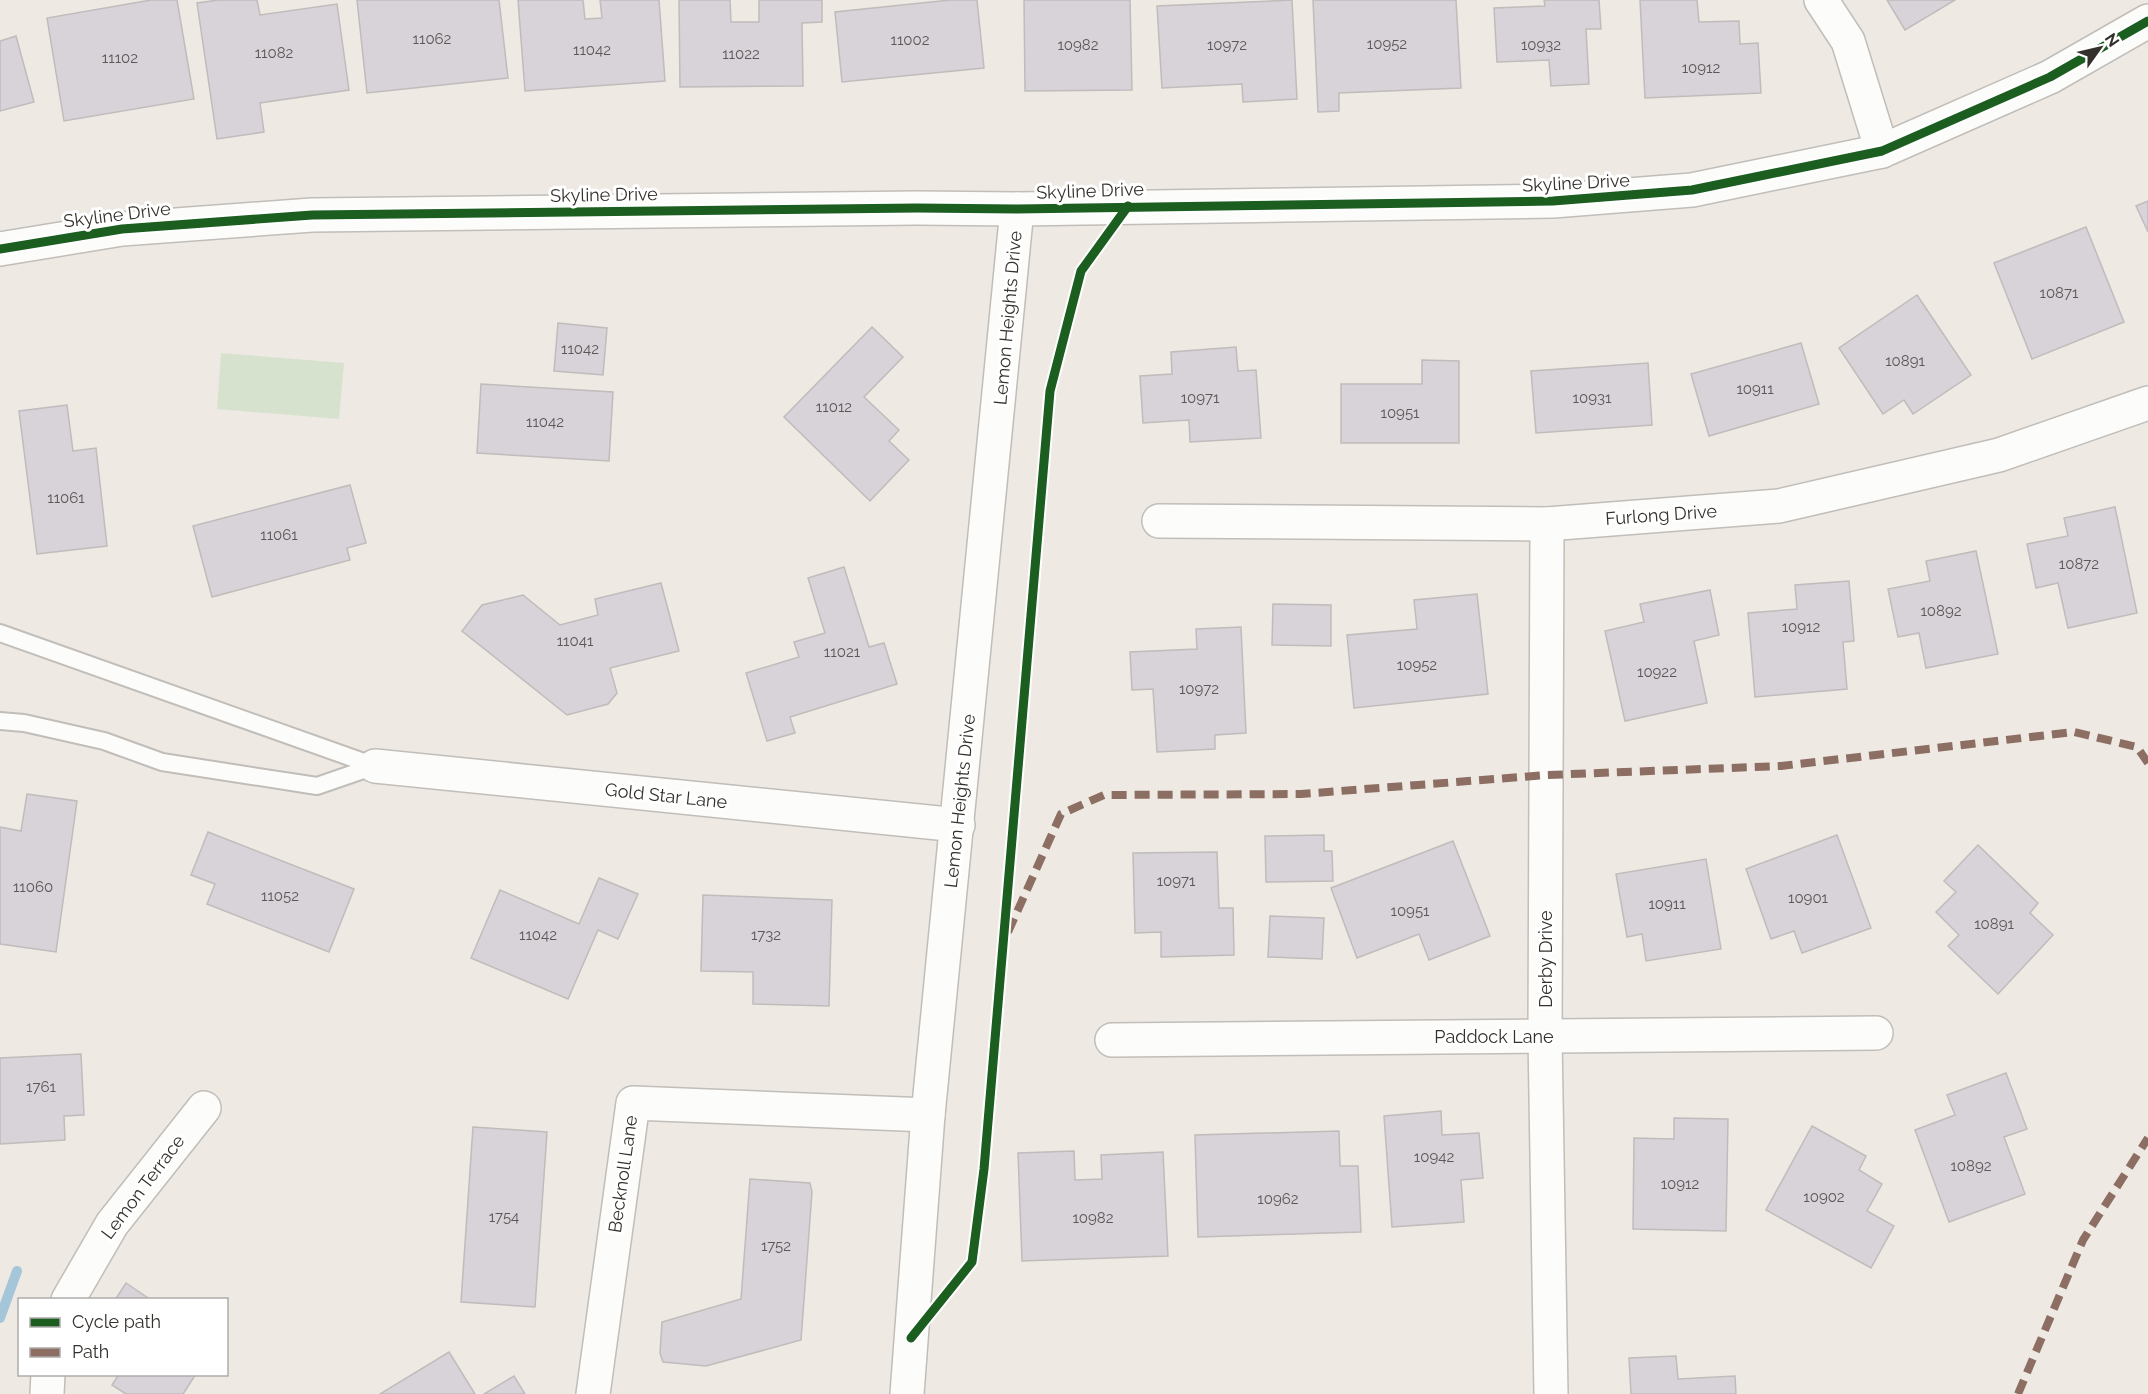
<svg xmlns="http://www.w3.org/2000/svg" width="2148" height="1394" font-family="Raleway,sans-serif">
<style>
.green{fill:#d7e2ce}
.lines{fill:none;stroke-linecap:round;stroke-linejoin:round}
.stream{stroke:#a5c5d9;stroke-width:10}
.building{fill:#d8d2d9;stroke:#bfbcbb;stroke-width:1.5}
.service-casing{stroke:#c1bdb8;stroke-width:20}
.minor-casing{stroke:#c1bdb8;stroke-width:36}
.tertiary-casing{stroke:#c1bdb8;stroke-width:36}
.service{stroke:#fcfcfb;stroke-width:16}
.minor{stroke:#fcfcfb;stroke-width:33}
.tertiary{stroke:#fcfcfb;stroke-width:33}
.quiet{stroke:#8d6e63;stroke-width:8;stroke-dasharray:15 8;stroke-linecap:butt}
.cycleway-casing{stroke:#fff;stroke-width:13}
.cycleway{stroke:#1b5e20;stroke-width:9}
.labels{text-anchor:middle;stroke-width:6;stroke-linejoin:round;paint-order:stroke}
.number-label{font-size:15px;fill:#5d5857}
.street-label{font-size:18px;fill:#34302c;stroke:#fff}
</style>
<rect width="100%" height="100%" fill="#eee9e3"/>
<polygon class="green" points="221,353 344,363 339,419 217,409"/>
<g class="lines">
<polyline class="stream" points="0,1318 17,1271"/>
</g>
<g class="building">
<polygon points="151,0 177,0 194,99 64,121 47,18"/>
<polygon points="218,0 257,0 260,15 337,4 349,90 260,103 264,132 217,139 197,3"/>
<polygon points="357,0 499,0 508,78 367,93"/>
<polygon points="518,0 583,0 585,19 602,18 600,0 659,0 665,81 525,91"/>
<polygon points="679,0 730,0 731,22 759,22 759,0 822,0 822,22 802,23 803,86 680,87"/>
<polygon points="950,0 977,0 984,68 842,82 835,12"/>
<polygon points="1024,0 1130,0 1132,90 1025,91"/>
<polygon points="1292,0 1297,99 1243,102 1242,84 1162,88 1157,6"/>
<polygon points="1313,0 1456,0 1461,88 1339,93 1339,111 1318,112"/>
<polygon points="1544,0 1599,0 1601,29 1586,29 1589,84 1551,86 1549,60 1497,62 1494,8 1545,6"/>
<polygon points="1640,0 1697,0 1699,22 1739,21 1740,44 1758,43 1761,93 1645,98"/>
<polygon points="1887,0 1955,0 1905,30"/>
<polygon points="16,36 34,102 0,111 0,41"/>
<polygon points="2148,201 2148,232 2136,206"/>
<polygon points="2086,227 2124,322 2032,359 1994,263"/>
<polygon points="1917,295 1971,375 1913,414 1904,400 1883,414 1839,348"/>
<polygon points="558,323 607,328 603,375 554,371"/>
<polygon points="872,327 903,357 864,397 899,430 889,441 909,460 870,501 784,417"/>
<polygon points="1801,343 1819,404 1709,436 1691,374"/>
<polygon points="1236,347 1238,371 1256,370 1261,438 1190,442 1189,420 1143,423 1140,376 1172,374 1171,352"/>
<polygon points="1422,360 1459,361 1459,443 1341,443 1341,384 1422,384"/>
<polygon points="1648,363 1652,425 1536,433 1531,371"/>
<polygon points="481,384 613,392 609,461 477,453"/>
<polygon points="67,405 73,451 96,448 107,546 37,554 19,411"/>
<polygon points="350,485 366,543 347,548 350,560 212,597 193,526"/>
<polygon points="2115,507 2137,613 2068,628 2058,583 2036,588 2027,544 2068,536 2064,518"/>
<polygon points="1976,551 1998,654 1926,668 1919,633 1898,637 1888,589 1930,581 1926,561"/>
<polygon points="844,567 869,647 884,643 897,684 790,717 795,733 767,741 746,673 799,657 794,642 825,633 808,578"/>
<polygon points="1849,581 1854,641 1843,642 1847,689 1755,697 1748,613 1797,609 1795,585"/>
<polygon points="661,583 679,651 610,668 617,693 608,704 567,715 462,631 482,605 523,595 560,625 598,615 595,599"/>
<polygon points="1710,590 1719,635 1694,641 1707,703 1625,721 1605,631 1644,622 1640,604"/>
<polygon points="1477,594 1488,694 1354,708 1347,635 1417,629 1414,600"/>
<polygon points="1273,604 1331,605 1331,646 1272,645"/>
<polygon points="1241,627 1246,733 1215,735 1215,749 1157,752 1153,689 1132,690 1130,652 1197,649 1196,629"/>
<polygon points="27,794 77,801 56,952 0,944 0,827 21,831"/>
<polygon points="208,832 354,889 329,952 207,904 215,884 191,875"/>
<polygon points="1324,835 1324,851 1332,851 1333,881 1266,882 1265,836"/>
<polygon points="1837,835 1871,928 1802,953 1794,931 1771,939 1746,869"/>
<polygon points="1453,841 1490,936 1429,960 1419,934 1357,958 1331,888"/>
<polygon points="1978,845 2038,903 2030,913 2053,935 1998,994 1948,946 1959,935 1936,912 1956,892 1944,881"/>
<polygon points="1217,852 1219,908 1233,908 1234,955 1161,957 1161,932 1135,933 1133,853"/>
<polygon points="1706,859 1721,949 1646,961 1642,934 1627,937 1616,874"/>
<polygon points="599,878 638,894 618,939 598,930 568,999 471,958 500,890 579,924"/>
<polygon points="703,895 832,900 829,1006 753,1004 753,972 701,971"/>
<polygon points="1270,916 1324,918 1322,959 1268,957"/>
<polygon points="81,1054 84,1115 64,1116 65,1140 0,1144 0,1058"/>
<polygon points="2006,1073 2027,1129 2004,1137 2025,1194 1949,1222 1915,1130 1955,1115 1947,1095"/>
<polygon points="1441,1111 1442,1135 1479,1133 1483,1178 1461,1180 1464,1222 1392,1227 1384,1116"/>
<polygon points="1674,1118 1728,1119 1726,1231 1633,1229 1634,1138 1674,1139"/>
<polygon points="1812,1126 1866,1156 1859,1170 1882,1184 1867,1211 1894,1226 1871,1268 1766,1210"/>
<polygon points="473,1127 547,1132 535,1307 461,1302"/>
<polygon points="1339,1131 1340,1166 1358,1166 1361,1232 1198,1237 1195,1135"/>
<polygon points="1074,1151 1075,1180 1102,1179 1101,1155 1163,1152 1168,1256 1022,1261 1018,1153"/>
<polygon points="750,1179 810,1183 812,1192 801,1340 706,1366 663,1362 660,1353 662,1322 741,1299"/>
<polygon points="126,1283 151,1300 115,1300"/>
<polygon points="449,1352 475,1394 380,1394"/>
<polygon points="1676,1356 1678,1379 1735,1376 1736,1394 1631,1394 1629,1358"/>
<polygon points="119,1374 196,1374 183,1394 126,1394 112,1385"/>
<polygon points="514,1376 525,1394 484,1394"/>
</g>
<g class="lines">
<defs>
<g id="service">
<polyline points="0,633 375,766"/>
<polyline points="0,721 24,723 104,741 162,762 317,786 375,766"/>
</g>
<g id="minor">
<polyline points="1821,0 1848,41 1882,151"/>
<polyline points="1159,521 1547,524 1779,506 1999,455 2148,403"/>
<polyline points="1547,524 1545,1037 1551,1394"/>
<polyline points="375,766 958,825"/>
<polyline points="1112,1040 1876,1033"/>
<polyline points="68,1300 112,1224 204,1108"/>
<polyline points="47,1394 48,1374"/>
<polyline points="593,1394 633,1103 928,1115"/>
<polyline points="907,1394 928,1115 1017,209"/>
</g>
<polyline id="tertiary" points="0,249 122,229 312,215 917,208 1017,209 1553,201 1692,190 1882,151 2050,77 2148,21"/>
</defs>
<use href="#service" class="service-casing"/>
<use href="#minor" class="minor-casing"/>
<use href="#tertiary" class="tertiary-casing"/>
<use href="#service" class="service"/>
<use href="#minor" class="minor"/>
<use href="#tertiary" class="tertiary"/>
<g class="quiet">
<polyline points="1008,932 1061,814 1104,795 1301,794 1547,775 1781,766 2074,732 2137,747 2148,763"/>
<polyline points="2018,1394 2083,1240 2148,1138"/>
</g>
<defs>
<g id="cycleway">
<polyline points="0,249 122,229 312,215 917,208 1017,209 1553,201 1692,190 1882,151 2050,77 2148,21"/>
<polyline points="911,1338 972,1262 984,1169 1050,391 1081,271 1128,206"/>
</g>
</defs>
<use href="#cycleway" class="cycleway-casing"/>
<use href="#cycleway" class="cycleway"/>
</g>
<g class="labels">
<g class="number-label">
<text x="432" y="44">11062</text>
<text x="910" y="45">11002</text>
<text x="1387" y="49">10952</text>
<text x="1078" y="50">10982</text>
<text x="1227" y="50">10972</text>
<text x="1541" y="50">10932</text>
<text x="592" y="55">11042</text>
<text x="274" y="58">11082</text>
<text x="741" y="59">11022</text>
<text x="120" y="63">11102</text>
<text x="1701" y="73">10912</text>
<text x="2059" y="298">10871</text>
<text x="580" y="354">11042</text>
<text x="1905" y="366">10891</text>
<text x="1755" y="394">10911</text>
<text x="1200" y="403">10971</text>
<text x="1592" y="403">10931</text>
<text x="834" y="412">11012</text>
<text x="1400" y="418">10951</text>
<text x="545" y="427">11042</text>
<text x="66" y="503">11061</text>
<text x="279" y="540">11061</text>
<text x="2079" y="569">10872</text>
<text x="1941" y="616">10892</text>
<text x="1801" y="632">10912</text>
<text x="575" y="646">11041</text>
<text x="842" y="657">11021</text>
<text x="1417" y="670">10952</text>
<text x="1657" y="677">10922</text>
<text x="1199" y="694">10972</text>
<text x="1176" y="886">10971</text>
<text x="33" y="892">11060</text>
<text x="280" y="901">11052</text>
<text x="1808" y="903">10901</text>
<text x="1667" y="909">10911</text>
<text x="1410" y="916">10951</text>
<text x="1994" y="929">10891</text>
<text x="538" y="940">11042</text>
<text x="766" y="940">1732</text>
<text x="41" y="1092">1761</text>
<text x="1434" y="1162">10942</text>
<text x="1971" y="1171">10892</text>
<text x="1680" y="1189">10912</text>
<text x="1824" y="1202">10902</text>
<text x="1278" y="1204">10962</text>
<text x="504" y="1222">1754</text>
<text x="1093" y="1223">10982</text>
<text x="776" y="1251">1752</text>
</g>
<g class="street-label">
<text transform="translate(1576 183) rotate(-3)" y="6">Skyline Drive</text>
<text transform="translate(1090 191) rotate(-2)" y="6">Skyline Drive</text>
<text transform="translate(604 195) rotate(-1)" y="6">Skyline Drive</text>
<text transform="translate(117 215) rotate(-7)" y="6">Skyline Drive</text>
<text transform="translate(1008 318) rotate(-85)" y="6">Lemon Heights Drive</text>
<text transform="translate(1661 515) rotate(-4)" y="6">Furlong Drive</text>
<text transform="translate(666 796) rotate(6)" y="6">Gold Star Lane</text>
<text transform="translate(960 801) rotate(-84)" y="6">Lemon Heights Drive</text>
<text transform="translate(1546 959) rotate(-90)" y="6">Derby Drive</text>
<text x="1494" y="1043">Paddock Lane</text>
<text transform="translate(623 1174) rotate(-82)" y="6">Becknoll Lane</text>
<text transform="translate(143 1187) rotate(-53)" y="6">Lemon Terrace</text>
</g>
</g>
<rect x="18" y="1298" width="210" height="78" fill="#ffffff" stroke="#aeacab" stroke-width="1.5"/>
<rect x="30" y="1318" width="30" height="9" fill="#1b5e20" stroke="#aeacab" stroke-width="1.5"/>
<text x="72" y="1328" font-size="18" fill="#34302c">Cycle path</text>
<rect x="30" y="1348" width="30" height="9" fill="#8d6e63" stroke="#aeacab" stroke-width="1.5"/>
<text x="72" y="1358" font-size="18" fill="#34302c">Path</text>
<g transform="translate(2100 48) rotate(56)" stroke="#ffffff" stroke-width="4.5" paint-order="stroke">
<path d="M0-4.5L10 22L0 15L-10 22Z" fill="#34302c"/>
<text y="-9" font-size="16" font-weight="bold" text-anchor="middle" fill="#34302c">N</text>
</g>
</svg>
